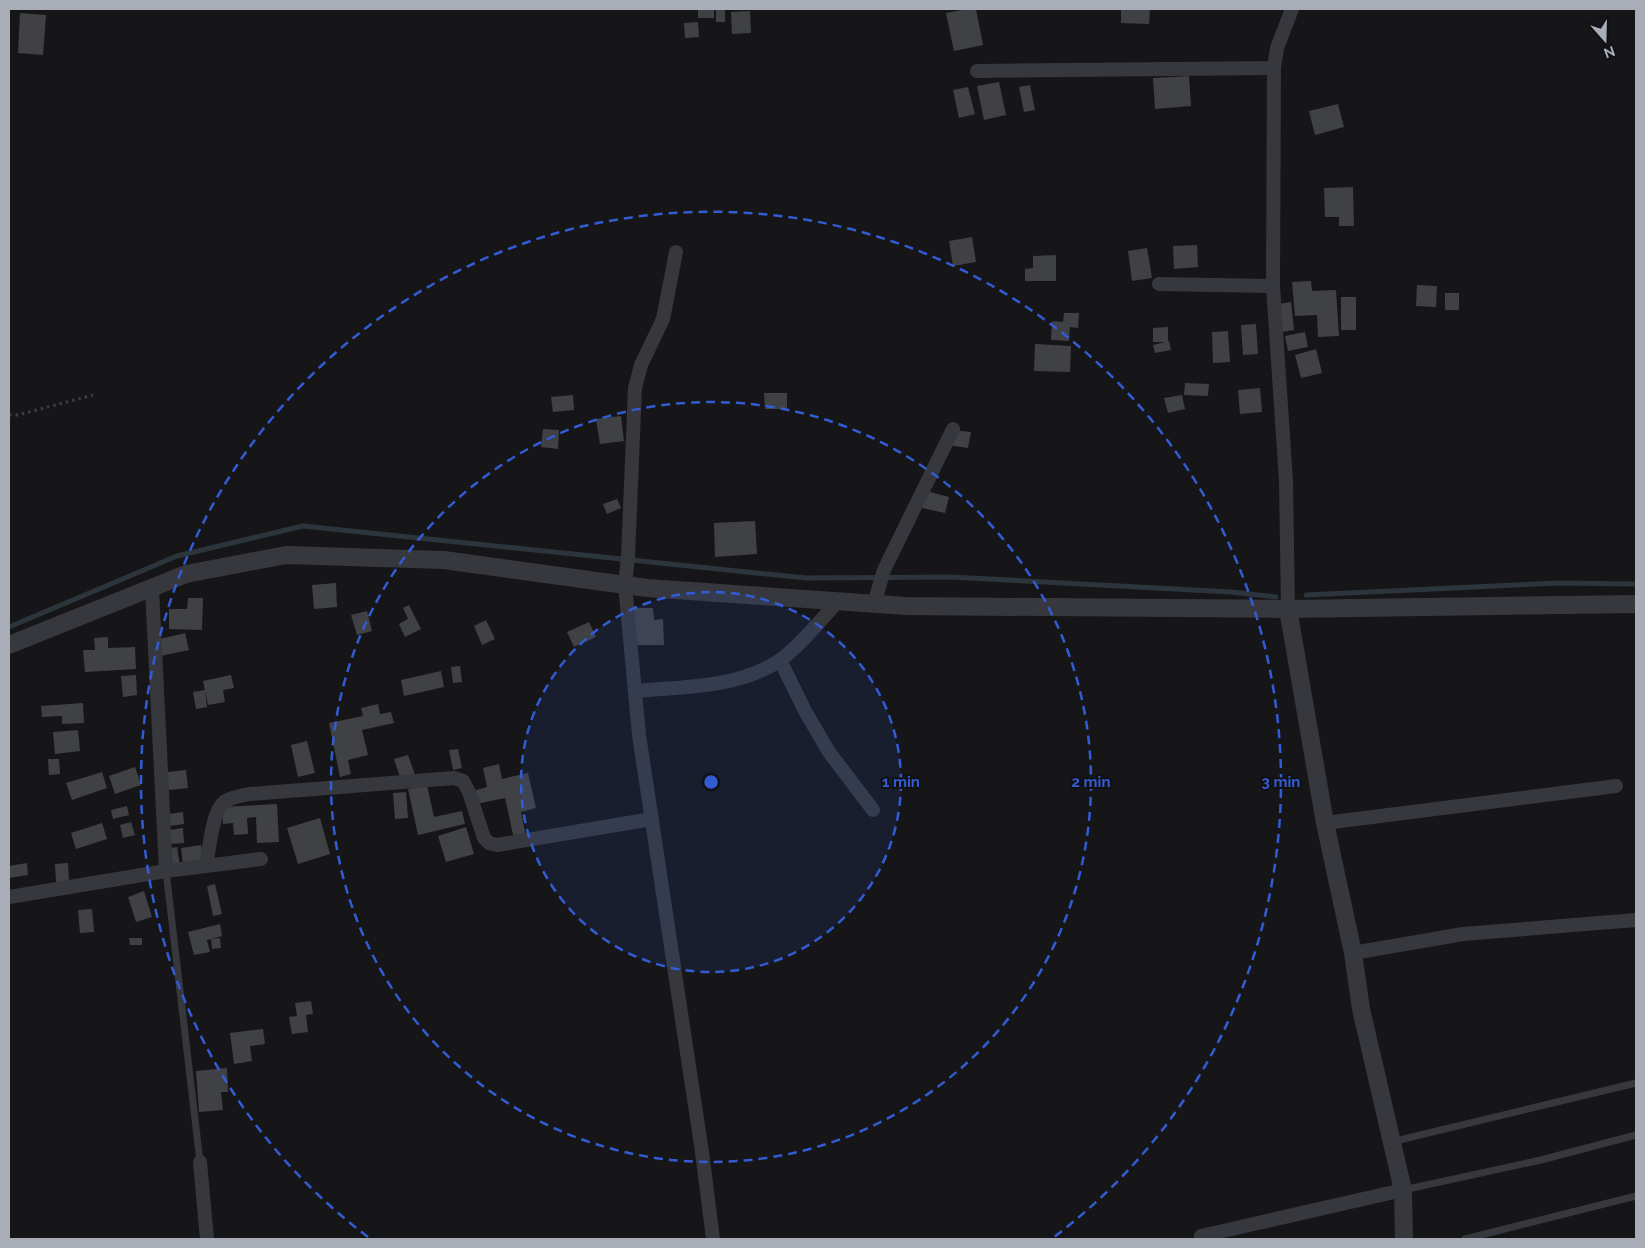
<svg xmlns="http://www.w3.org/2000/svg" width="1645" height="1248" font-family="Raleway,sans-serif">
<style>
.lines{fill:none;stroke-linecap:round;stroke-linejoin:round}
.stream{stroke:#2c353c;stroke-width:5}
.building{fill:#404145}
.path{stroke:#3d3f44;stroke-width:3;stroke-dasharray:2.5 4;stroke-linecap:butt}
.service{stroke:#37383d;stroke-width:7}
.minor{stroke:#37383d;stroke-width:14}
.tertiary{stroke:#37383d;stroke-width:18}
.ring{fill:none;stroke:#325cd3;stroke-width:2.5;stroke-dasharray:9 6}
.centre{fill:#325cd3;stroke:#111113;stroke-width:2.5}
.ring-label{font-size:15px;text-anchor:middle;font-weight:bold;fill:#325cd3;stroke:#111113;stroke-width:4;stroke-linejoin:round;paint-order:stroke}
</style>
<rect width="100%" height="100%" fill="#161618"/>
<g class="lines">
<g class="stream">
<polyline points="1306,595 1558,583 1636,584"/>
<polyline points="9,627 177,556 303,526 806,578 951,577 1231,592 1276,597"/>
</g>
</g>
<g class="building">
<rect x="698" y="9" width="16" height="9"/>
<rect x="716" y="9" width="9" height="13"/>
<polygon points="967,9 976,9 983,45 954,51 946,13"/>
<polygon points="1121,9 1150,9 1149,24 1121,23"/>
<polygon points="750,11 751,33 732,34 731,12"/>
<polygon points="20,13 46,15 43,55 18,53"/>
<polygon points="698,22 699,37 685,38 684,23"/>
<polygon points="1189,76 1191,106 1155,109 1153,78"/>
<polygon points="999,82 1006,115 984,120 977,86"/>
<polygon points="1030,85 1035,110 1024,112 1019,87"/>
<polygon points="968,87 975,114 959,118 953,90"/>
<polygon points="1338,104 1344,127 1315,135 1309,111"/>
<polygon points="1353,187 1354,226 1339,226 1339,217 1325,217 1324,188"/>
<polygon points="972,237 976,262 953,266 949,241"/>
<polygon points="1197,245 1198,267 1174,269 1173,246"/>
<polygon points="1147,248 1152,278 1132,281 1128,251"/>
<polygon points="1056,255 1056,281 1025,281 1025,269 1033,268 1033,256"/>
<polygon points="1311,281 1312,291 1336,290 1339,336 1318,337 1317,315 1295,316 1292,282"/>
<polygon points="1417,285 1437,286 1436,307 1416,306"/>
<rect x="1445" y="293" width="14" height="17"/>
<rect x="1341" y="297" width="15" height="33"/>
<polygon points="1291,302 1294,330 1282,332 1279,304"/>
<polygon points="1064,313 1079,313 1078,328 1070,327 1069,341 1051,340 1052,321 1063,322"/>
<polygon points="1256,324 1258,354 1243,355 1241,325"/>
<polygon points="1168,327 1168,342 1153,342 1153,328"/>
<polygon points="1228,331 1230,362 1213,363 1212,332"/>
<polygon points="1305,332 1308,347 1288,351 1285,336"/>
<polygon points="1169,341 1171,350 1155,353 1153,345"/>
<polygon points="1035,344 1071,346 1070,372 1034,371"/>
<polygon points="1316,349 1322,373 1301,378 1295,355"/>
<polygon points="1185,383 1209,384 1208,396 1184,395"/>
<polygon points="1260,388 1262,412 1240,414 1238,390"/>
<polygon points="764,393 787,393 787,409 765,409"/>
<polygon points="573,395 574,410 553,412 551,397"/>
<polygon points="1182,395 1185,409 1168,413 1164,398"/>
<polygon points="621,416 624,441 600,444 596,419"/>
<polygon points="543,429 559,430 558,449 541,447"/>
<polygon points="950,430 971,432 968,448 948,445"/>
<polygon points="926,491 949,497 945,513 922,508"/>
<polygon points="617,499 621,508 607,514 603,504"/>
<polygon points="755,521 757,554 715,557 714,523"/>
<polygon points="336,583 337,607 314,609 312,585"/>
<polygon points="188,598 203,598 202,630 169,629 169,609 187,609"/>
<polygon points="409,605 421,629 405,637 399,624 408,619 403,608"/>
<polygon points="629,608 653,608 654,620 663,619 664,645 629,645"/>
<polygon points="367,611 372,631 357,635 351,615"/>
<polygon points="486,620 495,639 482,645 474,626"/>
<polygon points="589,622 596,637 574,647 567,632"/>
<polygon points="185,633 189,650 160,656 156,640"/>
<polygon points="108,637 108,648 135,647 136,669 85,672 83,650 95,650 94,638"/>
<polygon points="460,666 462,682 453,683 451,667"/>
<polygon points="441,671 444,687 404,696 401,680"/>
<polygon points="136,675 137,695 123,697 121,676"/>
<polygon points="231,675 234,688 223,690 225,702 208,705 203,681"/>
<polygon points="205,690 207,707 196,709 193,692"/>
<polygon points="83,703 84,723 62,724 62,716 42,717 41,706"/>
<polygon points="378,704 380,714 391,712 394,723 362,730 368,755 348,760 351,774 340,777 329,723 363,716 361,708"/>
<polygon points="78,730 80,751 55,754 53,732"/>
<polygon points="307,741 315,773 298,777 291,745"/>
<polygon points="458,749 462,768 453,770 449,750"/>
<polygon points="408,755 415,775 401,780 394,759"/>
<polygon points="48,759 59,759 60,774 49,775"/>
<polygon points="499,764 502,779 528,773 536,808 521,812 526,836 514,839 505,798 476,804 473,791 487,787 483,768"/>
<polygon points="135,767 141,785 115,794 109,776"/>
<polygon points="186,770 188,788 161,791 159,773"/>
<polygon points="102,772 107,788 72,800 66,783"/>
<polygon points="427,785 434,817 462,811 465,824 418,835 408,789"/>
<polygon points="406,792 408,818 395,819 393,793"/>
<polygon points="277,804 279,842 257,843 256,817 247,818 248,834 234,835 233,823 223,824 222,807"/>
<polygon points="127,806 129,815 113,819 111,810"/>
<polygon points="183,812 184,824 170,826 168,814"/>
<polygon points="320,818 330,854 298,864 287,828"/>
<polygon points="131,822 135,835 123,838 120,825"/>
<polygon points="102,823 107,839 76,849 71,833"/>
<polygon points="466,827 474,854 446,862 438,836"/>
<polygon points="183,828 184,843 170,844 169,830"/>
<polygon points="201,845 204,861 183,864 181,848"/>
<polygon points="177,847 180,866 169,867 167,849"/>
<polygon points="27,863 28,875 9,878 9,866"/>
<polygon points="68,863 69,882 56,882 55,864"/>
<polygon points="215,884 222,914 213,916 207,886"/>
<polygon points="144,891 152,917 136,922 128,897"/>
<polygon points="92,909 94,932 80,933 78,910"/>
<polygon points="220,924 222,936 207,940 210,952 194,955 188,932"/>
<polygon points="129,938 142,938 142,945 130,945"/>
<polygon points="220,938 221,948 212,949 211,939"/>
<polygon points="311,1001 313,1014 306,1015 308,1032 292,1034 289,1017 297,1016 295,1003"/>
<polygon points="263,1029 265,1044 250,1046 252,1061 234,1064 230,1033"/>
<polygon points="227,1068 228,1092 221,1092 223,1110 199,1112 196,1071"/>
</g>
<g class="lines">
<polyline class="path" points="9,415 18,415 93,395"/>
<g class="service">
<polyline points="166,871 200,1162"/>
<polyline points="1391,1142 1636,1083"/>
<polyline points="1403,1190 1541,1160 1636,1135"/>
<polyline points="1465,1239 1636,1196"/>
</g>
<g class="minor">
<polyline points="977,71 1274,68"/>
<polyline points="676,252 663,319 641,365 635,388 628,557 625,585 639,735 702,1152 713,1239"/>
<polyline points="1159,284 1273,286"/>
<polyline points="152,589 166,871"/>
<polyline points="874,604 884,570 953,429"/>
<polyline points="1288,609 1286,481 1273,286 1274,68 1277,48 1292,9"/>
<polyline points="780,660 805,711 829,752 873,810"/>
<path d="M635,691c48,-4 102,-3 144,-30 19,-13 43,-42 59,-60"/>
<polyline points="1325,823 1616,786"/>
<path d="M206,866c3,-14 6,-55 18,-64 7,-5 17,-6 26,-8l204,-16 9,3 6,11 15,46 5,5 8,2 155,-26"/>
<polyline points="9,897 166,871 261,859"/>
<polyline points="1353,953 1463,934 1636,920"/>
<polyline points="200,1162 207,1239"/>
<polyline points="1201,1236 1403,1190"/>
</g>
<g class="tertiary">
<polyline points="1288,609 1325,823 1353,953 1361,1009 1403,1190 1404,1239"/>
<polyline points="9,645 186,574 286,555 444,560 647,588 906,606 1288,609 1636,604"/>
</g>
</g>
<circle cx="711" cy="782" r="190" fill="#325cd3" fill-opacity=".12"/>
<g class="ring">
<circle cx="711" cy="782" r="190"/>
<circle cx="711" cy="782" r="380"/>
<path d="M368 1237A570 570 0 1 1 1054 1237"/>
</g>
<circle cx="711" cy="782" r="8" class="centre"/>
<g class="ring-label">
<text x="901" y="787">1 min</text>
<text x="1091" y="787">2 min</text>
<text x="1281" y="787">3 min</text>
</g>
<rect width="1645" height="1248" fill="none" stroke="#a8adb8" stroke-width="20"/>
<g transform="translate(1605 40) rotate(160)" stroke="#111113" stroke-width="4" paint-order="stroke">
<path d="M0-4L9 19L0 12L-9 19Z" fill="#a8adb8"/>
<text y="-8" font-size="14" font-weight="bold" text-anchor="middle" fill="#a8adb8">N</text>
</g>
</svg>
